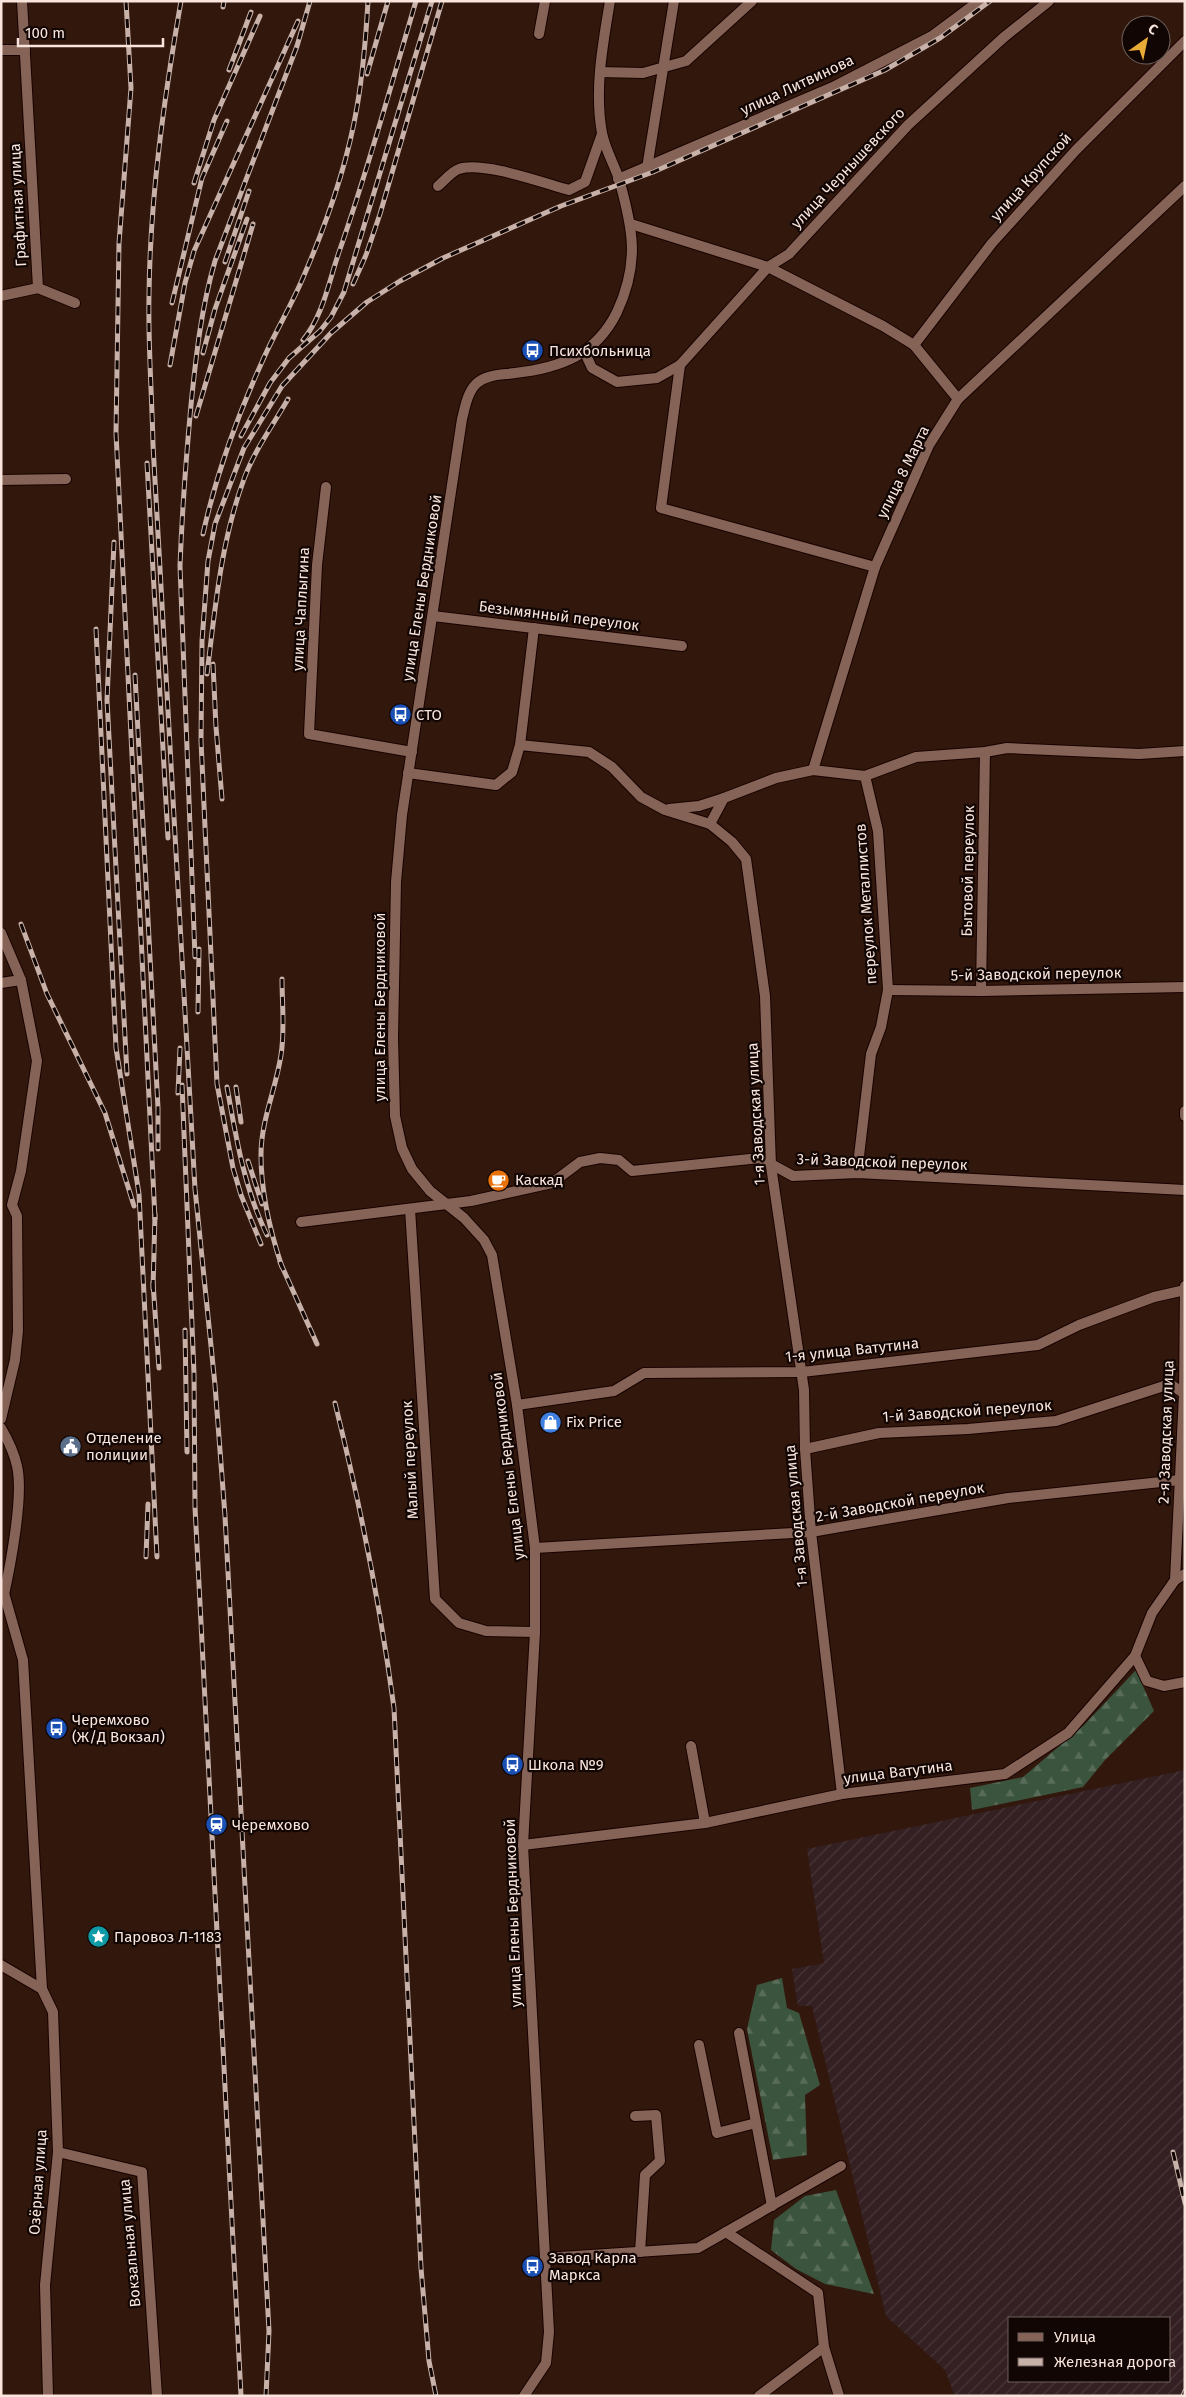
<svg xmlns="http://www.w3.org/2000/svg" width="1186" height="2397" font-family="'Fira Sans',sans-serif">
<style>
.industrial{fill:url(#industrial-furrows);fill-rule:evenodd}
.forest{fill:url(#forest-firs)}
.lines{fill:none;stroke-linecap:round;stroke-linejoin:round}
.minor-casing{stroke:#180200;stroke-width:12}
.minor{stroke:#856356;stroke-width:10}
.rail-casing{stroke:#c7b1a9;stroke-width:5}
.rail{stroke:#110603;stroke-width:3;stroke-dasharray:9;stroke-linecap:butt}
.labels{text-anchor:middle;stroke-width:4.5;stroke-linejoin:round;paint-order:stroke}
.street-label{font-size:15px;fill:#f9e5dd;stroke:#110603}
.poi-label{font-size:15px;fill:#f9e5dd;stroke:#110603;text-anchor:start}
</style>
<defs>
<pattern id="industrial-furrows" width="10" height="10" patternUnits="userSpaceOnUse" patternTransform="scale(1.25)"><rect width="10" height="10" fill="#342023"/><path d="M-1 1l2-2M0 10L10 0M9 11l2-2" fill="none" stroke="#483638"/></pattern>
<pattern id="forest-firs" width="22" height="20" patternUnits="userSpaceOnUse" patternTransform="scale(1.25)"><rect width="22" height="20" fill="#3b543d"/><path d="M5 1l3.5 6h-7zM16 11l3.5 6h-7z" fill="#586c59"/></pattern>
</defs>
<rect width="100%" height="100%" fill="#32170c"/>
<path class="industrial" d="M1185,1770v626h-230l-10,-26 -59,-54 -74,-310h-14l-6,-37 32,-6 -17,-114zM1010,2318h160v63h-160z"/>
<g class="forest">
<polygon points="1136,1670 1154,1711 1105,1760 1083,1787 972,1810 970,1788 1023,1777 1084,1725"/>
<polygon points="782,1978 787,2008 799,2013 820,2085 805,2095 807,2155 773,2160 747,2029 757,1985"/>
<polygon points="836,2190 874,2294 825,2284 796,2269 771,2250 774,2220 805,2196"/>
</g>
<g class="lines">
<defs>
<g id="minor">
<polyline points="22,1 38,288"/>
<polyline points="539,34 545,1"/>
<polyline points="1,50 25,50"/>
<polyline points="600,72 643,73 686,61 752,1"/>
<polyline points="647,168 674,1"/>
<polyline points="618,179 835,86 932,36 979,1"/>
<path d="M438,186c6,-5 14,-15 21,-17 24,-8 84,14 110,21l16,-8 17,-48"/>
<polyline points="631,224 768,267 883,326 914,345 958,399"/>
<polyline points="1,296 38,288 75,303"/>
<polyline points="914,345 992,243 1076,150 1185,41"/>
<polyline points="585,353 592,368 617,382 657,378 680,365 768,267 789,254 908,125 1003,38 1049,1"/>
<polyline points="680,365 661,508 875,567"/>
<polyline points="1,480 66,479"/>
<polyline points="326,487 317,565 309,734 412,752"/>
<polyline points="433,616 682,646"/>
<polyline points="520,745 534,628"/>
<polyline points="813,770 875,567 929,445 958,399 1185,186"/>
<polyline points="408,773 496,785 512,772 520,745 589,752 612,767 641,797 665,810 710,824 732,842 746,859 765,996 771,1166 804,1390 805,1449 811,1532 842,1794"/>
<polyline points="865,776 916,757 985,752 1007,748 1139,754 1185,751"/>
<polyline points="669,809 699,806 724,798"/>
<polyline points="710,824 724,798 776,778 813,770 865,776 878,831 888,990 881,1027 871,1054 857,1173"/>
<polyline points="1,933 21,980 37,1061 21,1171 12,1205 17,1216 18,1331 15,1360 1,1419"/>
<polyline points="1,983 21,980"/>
<polyline points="888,990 981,991 1185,987"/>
<polyline points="981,991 985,752"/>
<polyline points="1185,1111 1185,1116"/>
<polyline points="410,1209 435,1599 459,1623 486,1631 535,1632"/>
<polyline points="301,1222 471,1201 552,1183 580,1162 600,1158 619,1160 632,1171 760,1158 793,1176 857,1173 1185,1190"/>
<polyline points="517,1405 614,1391 644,1373 802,1372 1038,1345 1079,1325 1154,1297 1185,1290"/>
<path d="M1,1428c7,12 13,24 16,38 7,30 -7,102 -14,133"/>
<polyline points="805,1449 879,1433 968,1429 1056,1421 1170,1384 1185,1394"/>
<polyline points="535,1548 811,1532 1008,1498 1180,1480"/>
<polyline points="1175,1580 1184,1394 1185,1286"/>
<polyline points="4,1593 23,1660 42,1989"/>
<polyline points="1135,1656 1147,1681 1164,1686 1185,1682"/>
<polyline points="691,1746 705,1823"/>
<polyline points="523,1845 705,1823 842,1794 1005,1774 1068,1733 1135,1656 1152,1613 1175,1580 1185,1574"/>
<polyline points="1,1965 42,1989 53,2012 58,2152 45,2285 48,2396"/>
<polyline points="739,2033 772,2206"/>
<polyline points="699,2045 717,2133 756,2123"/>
<polyline points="635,2116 656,2115 660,2161 645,2175 640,2252"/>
<polyline points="58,2152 142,2172 157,2396"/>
<polyline points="726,2232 818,2293 824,2347 839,2396"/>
<polyline points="545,2258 698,2248 841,2166"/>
<path d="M524,2396l22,-33 3,-31 -26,-487 12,-213v-84l-18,-143 -25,-150 -8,-15 -20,-22 -34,-27 -18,-22 -10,-21 -7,-32 -2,-78 3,-156 6,-67 60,-396c3,-11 5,-26 14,-35 10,-10 27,-9 39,-11 45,-5 81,-18 102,-61 23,-50 16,-83 2,-133 -5,-15 -14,-30 -17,-46 -8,-44 1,-89 8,-132"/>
<polyline points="759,2396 824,2347"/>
</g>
</defs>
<use href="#minor" class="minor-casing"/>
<use href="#minor" class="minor"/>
<defs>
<g id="rail">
<polyline points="126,1 131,88 119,243 116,433 155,1219"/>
<path d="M181,1c-17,98 -31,196 -32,295 -1,50 3,100 4,149l42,744 20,196 10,131 44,815 -3,65"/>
<polyline points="223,7 224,1"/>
<polyline points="229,70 251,12"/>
<polyline points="367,74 388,1"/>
<polyline points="194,183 214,120 260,16"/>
<polyline points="225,262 249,191"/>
<polyline points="353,284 366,255 380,214 442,1"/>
<polyline points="172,303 202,178 227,121"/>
<path d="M303,340c20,-24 26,-59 36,-88 29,-82 52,-167 77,-251"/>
<polyline points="203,353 215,309 247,219"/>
<polyline points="170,365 185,283 194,251 298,21"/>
<polyline points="196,416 253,224"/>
<polyline points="241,436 270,383 289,358 320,331 331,317 344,292 432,1"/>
<polyline points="147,463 168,838"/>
<path d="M203,534c13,-59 34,-117 59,-172 12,-28 28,-54 40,-82 24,-55 45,-114 55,-173 6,-35 9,-71 11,-106"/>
<polyline points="114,542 107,700 127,1074"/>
<polyline points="96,629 116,1048 139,1194 157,1557"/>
<polyline points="213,664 216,727 222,799"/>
<path d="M207,674c8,-65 14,-133 37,-195 10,-28 29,-54 44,-80"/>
<polyline points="135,675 158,1108 158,1149"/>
<polyline points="21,924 47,994 105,1113 134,1206"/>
<path d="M195,957l-15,-391c2,-54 6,-107 11,-161 5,-49 10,-96 24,-144l82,-215 13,-45"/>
<path d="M282,979c0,25 3,51 -1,76 -5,34 -20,65 -20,100 0,38 9,76 21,112"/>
<polyline points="198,1012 199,949"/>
<polyline points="182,1085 194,1374 195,1507 241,2396"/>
<path d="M227,1087c9,50 17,101 40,148"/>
<polyline points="236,1087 241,1122"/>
<polyline points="178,1093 180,1048"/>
<polyline points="248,1161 262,1204"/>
<polyline points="261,1244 241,1195 233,1168 217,1084 201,741 202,641 208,561 215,524 244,448 282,386 331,333 367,302 400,281 443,258 561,206 653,172 885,70 940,38 990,1"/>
<polyline points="280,1262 317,1344"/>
<polyline points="153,1283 159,1368"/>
<polyline points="153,1289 155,1214"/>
<polyline points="185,1330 187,1452"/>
<path d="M335,1403c25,101 45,201 59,305l27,560 8,93 7,35"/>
<polyline points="146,1557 148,1504"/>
<polyline points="1173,2152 1185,2203"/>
<polyline points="1183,2396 1185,2391"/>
</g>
</defs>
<use href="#rail" class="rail-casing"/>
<use href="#rail" class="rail"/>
</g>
<defs>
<symbol id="bus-disc" viewBox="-11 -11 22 22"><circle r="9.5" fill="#1a4fb4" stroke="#110603"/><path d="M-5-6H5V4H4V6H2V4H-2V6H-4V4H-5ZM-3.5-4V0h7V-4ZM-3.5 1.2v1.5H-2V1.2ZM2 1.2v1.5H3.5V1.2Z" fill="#fff"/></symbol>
<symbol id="cafe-disc" viewBox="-11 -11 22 22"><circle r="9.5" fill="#e8710a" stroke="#110603"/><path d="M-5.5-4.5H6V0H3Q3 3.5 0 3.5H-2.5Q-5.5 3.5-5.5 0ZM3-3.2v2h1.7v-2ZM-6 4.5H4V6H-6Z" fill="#fff"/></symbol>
<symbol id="shop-disc" viewBox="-11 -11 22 22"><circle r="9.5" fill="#3f7fe0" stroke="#110603"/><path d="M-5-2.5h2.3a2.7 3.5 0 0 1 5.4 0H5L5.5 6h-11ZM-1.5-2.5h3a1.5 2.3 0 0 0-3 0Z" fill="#fff"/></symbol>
<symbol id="civic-disc" viewBox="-11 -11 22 22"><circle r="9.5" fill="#5c6f8a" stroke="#110603"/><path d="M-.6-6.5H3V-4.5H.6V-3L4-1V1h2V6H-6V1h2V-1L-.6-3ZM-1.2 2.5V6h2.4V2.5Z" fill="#fff"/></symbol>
<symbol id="station-disc" viewBox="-11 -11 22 22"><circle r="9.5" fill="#1a4fb4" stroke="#110603"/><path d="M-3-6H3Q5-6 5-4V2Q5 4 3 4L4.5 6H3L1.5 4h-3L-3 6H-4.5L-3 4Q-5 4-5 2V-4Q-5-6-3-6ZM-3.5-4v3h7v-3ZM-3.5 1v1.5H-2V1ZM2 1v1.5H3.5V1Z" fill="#fff"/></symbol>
<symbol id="sight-disc" viewBox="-11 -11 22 22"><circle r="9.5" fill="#0f9aa8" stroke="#110603"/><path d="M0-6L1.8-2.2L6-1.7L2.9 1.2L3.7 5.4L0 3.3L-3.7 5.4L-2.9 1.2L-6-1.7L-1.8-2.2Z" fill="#fff"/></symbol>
</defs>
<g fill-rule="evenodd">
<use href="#bus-disc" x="520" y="338" width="25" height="25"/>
<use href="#bus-disc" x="388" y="702" width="25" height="25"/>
<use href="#cafe-disc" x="486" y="1168" width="25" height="25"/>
<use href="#shop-disc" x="538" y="1410" width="25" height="25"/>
<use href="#civic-disc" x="58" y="1434" width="25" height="25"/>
<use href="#bus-disc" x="44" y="1716" width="25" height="25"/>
<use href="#bus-disc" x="500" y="1752" width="25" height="25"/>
<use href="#station-disc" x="204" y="1812" width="25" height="25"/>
<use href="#sight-disc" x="86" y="1924" width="25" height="25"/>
<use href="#bus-disc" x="520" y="2254" width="25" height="25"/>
</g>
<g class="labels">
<g class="street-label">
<text transform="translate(797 85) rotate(-25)" y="5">улица Литвинова</text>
<text transform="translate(848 168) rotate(-47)" y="5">улица Чернышевского</text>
<text transform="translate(1031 177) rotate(-48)" y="5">улица Крупской</text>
<text transform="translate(18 205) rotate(-93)" y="5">Графитная улица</text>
<text transform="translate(903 472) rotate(-64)" y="5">улица 8 Марта</text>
<text transform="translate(422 588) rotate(-81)" y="5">улица Елены Бердниковой</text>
<text transform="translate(301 609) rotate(-87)" y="5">улица Чаплыгина</text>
<text transform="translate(559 616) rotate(7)" y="5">Безымянный переулок</text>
<text transform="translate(968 871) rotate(-89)" y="5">Бытовой переулок</text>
<text transform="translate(866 904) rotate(-94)" y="5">переулок Металлистов</text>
<text transform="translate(1036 974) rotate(-1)" y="5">5-й Заводской переулок</text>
<text transform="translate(380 1007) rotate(-90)" y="5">улица Елены Бердниковой</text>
<text transform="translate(756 1114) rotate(-93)" y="5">1-я Заводская улица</text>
<text transform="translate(882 1162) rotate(2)" y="5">3-й Заводской переулок</text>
<text transform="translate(852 1350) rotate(-6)" y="5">1-я улица Ватутина</text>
<text transform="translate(967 1411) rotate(-4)" y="5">1-й Заводской переулок</text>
<text transform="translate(1166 1432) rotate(-88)" y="5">2-я Заводская улица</text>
<text transform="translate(410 1460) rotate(-93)" y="5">Малый переулок</text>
<text transform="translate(508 1466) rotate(-97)" y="5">улица Елены Бердниковой</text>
<text transform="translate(900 1502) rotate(-10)" y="5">2-й Заводской переулок</text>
<text transform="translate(796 1516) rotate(-95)" y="5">1-я Заводская улица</text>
<text transform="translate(898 1772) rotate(-7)" y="5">улица Ватутина</text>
<text transform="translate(513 1913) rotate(-92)" y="5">улица Елены Бердниковой</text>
<text transform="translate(38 2182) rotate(-86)" y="5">Озёрная улица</text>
<text transform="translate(130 2243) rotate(-95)" y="5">Вокзальная улица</text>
</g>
<g class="poi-label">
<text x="549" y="356">Психбольница</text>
<text x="416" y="720">СТО</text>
<text x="515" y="1185">Каскад</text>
<text x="566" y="1427">Fix Price</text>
<text x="86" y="1443">Отделение<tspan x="86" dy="17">полиции</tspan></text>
<text x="72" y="1725">Черемхово<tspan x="72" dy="17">(Ж/Д Вокзал)</tspan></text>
<text x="528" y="1770">Школа №9</text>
<text x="232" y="1830">Черемхово</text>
<text x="114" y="1942">Паровоз Л-1183</text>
<text x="549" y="2263">Завод Карла<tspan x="549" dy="17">Маркса</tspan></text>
</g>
</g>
<rect width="1186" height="2397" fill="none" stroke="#f9e5dd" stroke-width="5"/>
<rect x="1008" y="2317" width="162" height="65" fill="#110603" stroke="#6e5f5a"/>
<rect x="1018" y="2333" width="25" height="8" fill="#856356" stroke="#6e5f5a"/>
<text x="1054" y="2342" font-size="15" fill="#f9e5dd">Улица</text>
<rect x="1018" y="2358" width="25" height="8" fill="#c7b1a9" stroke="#6e5f5a"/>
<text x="1054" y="2367" font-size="15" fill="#f9e5dd">Железная дорога</text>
<g transform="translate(1146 40) rotate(33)"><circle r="24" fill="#110603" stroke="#6e5f5a"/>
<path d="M0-4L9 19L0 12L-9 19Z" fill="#e8ac37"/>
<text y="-8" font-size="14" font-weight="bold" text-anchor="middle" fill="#f9e5dd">С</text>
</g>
<path d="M18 38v8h145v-8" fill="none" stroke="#f9e5dd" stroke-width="2.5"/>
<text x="25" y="38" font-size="15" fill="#f9e5dd" stroke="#110603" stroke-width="4" paint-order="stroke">100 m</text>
</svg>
